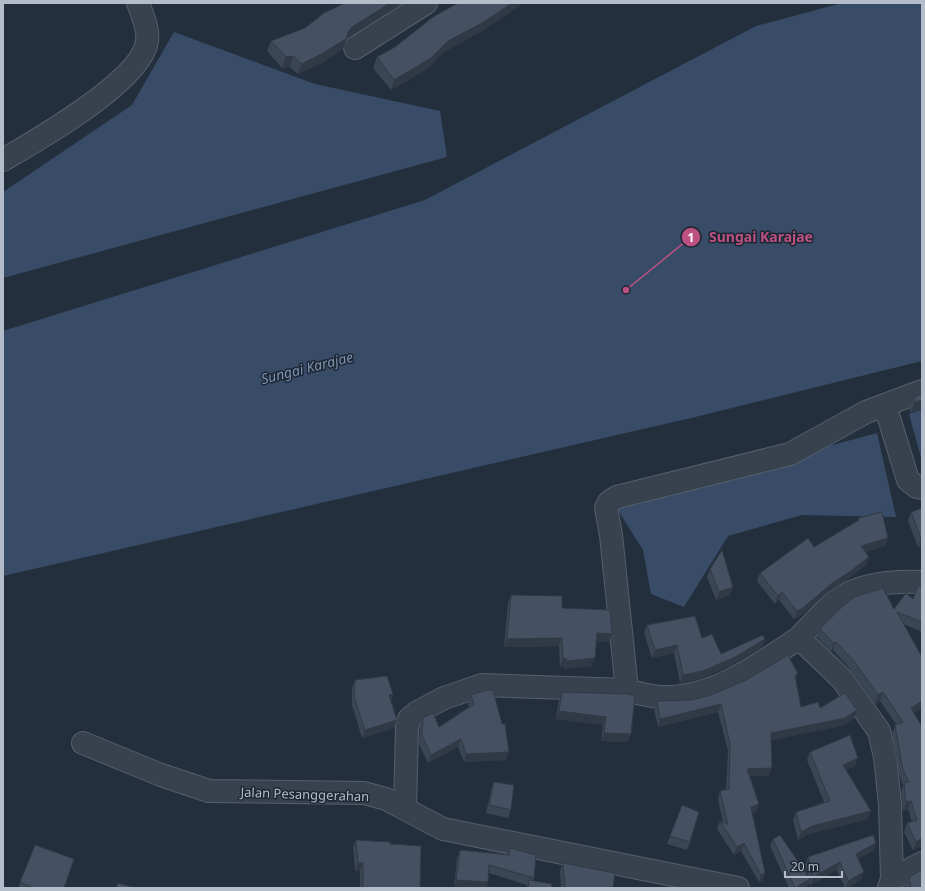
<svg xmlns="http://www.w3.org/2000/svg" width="925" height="891" font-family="'Noto Sans',sans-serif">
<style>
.water{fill:#394c67}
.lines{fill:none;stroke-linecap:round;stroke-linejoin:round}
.street-casing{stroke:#565f6c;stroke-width:24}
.street{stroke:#38414e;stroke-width:22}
.wall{fill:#3b4654}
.shaded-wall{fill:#303945}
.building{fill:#455162;stroke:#303945}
.labels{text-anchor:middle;stroke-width:3;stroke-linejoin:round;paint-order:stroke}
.street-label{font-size:13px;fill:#b4bcc9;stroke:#1d2633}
.water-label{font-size:14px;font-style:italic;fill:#7c92b1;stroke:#1d2633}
.leader{fill:none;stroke:#bd5182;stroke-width:1.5}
.callout-dot{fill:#bd5182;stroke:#1d2633;stroke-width:1.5}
.mark-label{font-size:12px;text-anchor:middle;font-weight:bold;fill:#fff}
.callout-label{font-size:14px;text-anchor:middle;font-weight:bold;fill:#bd5182;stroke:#1d2633;stroke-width:3;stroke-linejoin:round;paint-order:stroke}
</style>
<rect width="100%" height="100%" fill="#242f3e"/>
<g class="water">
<polygon points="842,3 922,3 922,361 691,418 3,576 3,331 425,200 756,26"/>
<polygon points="174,32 315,84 440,111 447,157 3,278 3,192 132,105"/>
<polygon points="922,410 922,461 909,414"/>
<polygon points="877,433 896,517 802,515 728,536 684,607 651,594 643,550 614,504"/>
</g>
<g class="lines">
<defs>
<g id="street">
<polyline points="355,48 426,3"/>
<path d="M3,160c34,-20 139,-79 144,-119 2,-12 -5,-27 -9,-38"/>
<polyline points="885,405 908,480 917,487 922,488"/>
<path d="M799,638c-38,25 -82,58 -130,59 -14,1 -29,-3 -42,-7l-16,-155 -5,-27 3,-6 8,-5 173,-43 76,-42 56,-21"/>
<polyline points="83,743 161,775 209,791 364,793 386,799 443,829 738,888"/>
<polyline points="405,808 407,727 409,719 416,713 429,706 444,698 482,685 627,690"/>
<polyline points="892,879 922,863"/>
<path d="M889,888l3,-9 -2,-75 -5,-47 -6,-26 -37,-52 -43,-41c12,-13 24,-26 37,-37 23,-18 59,-20 86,-19"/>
</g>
</defs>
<use href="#street" class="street-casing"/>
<use href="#street" class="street"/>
</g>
<g class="wall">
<polygon points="345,3 403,3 348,37 346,40 343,49 320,64 298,74 290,67 282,68 267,51 271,41 305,28"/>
<polygon points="458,3 524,3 480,32 444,52 427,69 391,90 373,68 377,57 395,47"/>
<polygon points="922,394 922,410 911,413 909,409 914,397"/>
<polygon points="922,508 922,546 918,547 908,521 911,512"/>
<polygon points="858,518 888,538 885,546 865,552 869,557 866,565 845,581 828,592 800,616 794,619 779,600 775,604 757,581 760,573 814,547 857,521"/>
<polygon points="710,569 733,587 730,595 716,600 707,577"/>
<polygon points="922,586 922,632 904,624 922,657 922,708 914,713 922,727 922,845 913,850 904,832 907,823 912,822 908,809 903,811 901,792 903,786 900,778 892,733 896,724 880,701 875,704 851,670 833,650 831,651 817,637 820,629 894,609 913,599"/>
<polygon points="511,595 562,608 612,634 609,642 596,641 592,666 564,669 564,667 560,666 559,646 504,647 508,603"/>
<polygon points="647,625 721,654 765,639 762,647 732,665 700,679 680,683 674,653 652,658 644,633"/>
<polygon points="355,680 393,694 391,700 397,720 394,728 362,738 352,705 352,688"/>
<polygon points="796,680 801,707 820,708 854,718 842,726 771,740 769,776 750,776 759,804 756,812 752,813 765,873 762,881 759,882 741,851 734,855 717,829 720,821 723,822 718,799 720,791 726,789 728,751 718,712 658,727 654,709 657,701 691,700"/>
<polygon points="562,692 628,694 628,742 601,741 603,725 556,719 559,700"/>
<polygon points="471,695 506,760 464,762 458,747 428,763 419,744 420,726 423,718 439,727 469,707 468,703"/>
<polygon points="810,752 855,766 846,770 868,819 809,834 798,840 793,820 796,812 824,802 807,760"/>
<polygon points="494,782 511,810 508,818 486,813 491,790"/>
<polygon points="682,805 690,842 687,850 667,844"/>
<polygon points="773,839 808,876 805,865 808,857 876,843 873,851 858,859 861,880 847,888 845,888 837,870 810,885 809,882 807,886 805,888 789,888 770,846"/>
<polygon points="356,840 390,844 420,888 360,888 360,871 355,871 353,848"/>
<polygon points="35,845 64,888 18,888"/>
<polygon points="510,848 534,878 533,881 551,888 526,888 527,885 489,873 488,882 486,888 454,888 457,858 460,850 507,854"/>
<polygon points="563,863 613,888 561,888 560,871"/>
<polygon points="909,877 922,888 906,888 905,886"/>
</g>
<g class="shaded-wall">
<polygon points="390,3 403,3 348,37 346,40 343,49 320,64 298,74 302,64 352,27"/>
<polygon points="512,3 524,3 480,32 444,52 427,69 391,90 394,80 448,41"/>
<polygon points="293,56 290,67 282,68 286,57"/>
<polygon points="922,400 922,410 911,413 915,402"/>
<polygon points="888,538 885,546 858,554 861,546"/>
<polygon points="921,538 922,538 922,546 918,547"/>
<polygon points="869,557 866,565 845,581 828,592 800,616 794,619 797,611 831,584"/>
<polygon points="733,587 730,595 716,600 719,592"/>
<polygon points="782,592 779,600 775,604 778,596"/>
<polygon points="597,633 612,634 609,642 594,641"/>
<polygon points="562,638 559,646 504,647 507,639"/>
<polygon points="765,639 762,647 732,665 700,679 680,683 683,675"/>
<polygon points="836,642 833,650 831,651 834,643"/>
<polygon points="677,645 674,653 652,658 655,650"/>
<polygon points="563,658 567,659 564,667 560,666"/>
<polygon points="595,658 592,666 564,669 567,661"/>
<polygon points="798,674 795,682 795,675"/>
<polygon points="883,692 880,701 875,704 878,695"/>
<polygon points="393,694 390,702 389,695"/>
<polygon points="922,701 922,708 907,716 911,708"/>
<polygon points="721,704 718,712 658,727 660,719"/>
<polygon points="857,710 854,718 842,726 768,741 771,733"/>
<polygon points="559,711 606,717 603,725 556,719"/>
<polygon points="397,720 394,728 362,738 365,730"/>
<polygon points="604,733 631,734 628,742 601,741"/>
<polygon points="461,739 458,747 428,763 431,755"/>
<polygon points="509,752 506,760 464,762 466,754"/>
<polygon points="858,758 855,766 840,773 843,765"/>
<polygon points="772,768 769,776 744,776 747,769"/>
<polygon points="911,801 908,809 903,811 906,802"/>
<polygon points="759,804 756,812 748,814 751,807"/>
<polygon points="871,811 868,819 809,834 798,840 801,832 812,826"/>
<polygon points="922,838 922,845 913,850 916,842"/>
<polygon points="744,843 741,851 734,855 737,847"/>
<polygon points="876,843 873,851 853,862 856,854"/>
<polygon points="840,862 837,870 810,885 813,877"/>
<polygon points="358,863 363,863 360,871 355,871"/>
<polygon points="864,872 861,880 846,888 848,881"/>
<polygon points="765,873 762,881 759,882 761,875"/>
<polygon points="810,879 807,886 805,888 795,888"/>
<polygon points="456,880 488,882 486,888 454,888"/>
</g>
<g class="building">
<polygon points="345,3 390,3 352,27 348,32 346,39 323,53 302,64 293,56 286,57 271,41 305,28 324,13"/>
<polygon points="458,3 512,3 484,22 448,41 431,58 394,80 377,57 395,47 433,17"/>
<polygon points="922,394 922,400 915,402 914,397"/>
<polygon points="922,508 922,538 921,538 911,512"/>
<polygon points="882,512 888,538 861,546 869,557 848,573 831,584 803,608 797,611 782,592 778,596 760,573 808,538 814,547 859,520 858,518"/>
<polygon points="722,550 733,587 719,592 710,569"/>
<polygon points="918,586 922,586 922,622 897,612 922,657 922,701 911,708 922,727 922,838 916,842 907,823 917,820 911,801 906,802 904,783 909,782 903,770 895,725 903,722 883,692 878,695 854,661 836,642 834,643 820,629 843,606 854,597 883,588 894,609 906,593 913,599"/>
<polygon points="511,595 562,596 562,608 610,610 612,634 597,633 595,658 567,661 567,659 563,658 562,638 507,639"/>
<polygon points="695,616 702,638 712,634 721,654 763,635 765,639 735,657 703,671 683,675 677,645 655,650 647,625"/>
<polygon points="788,655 798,674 795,675 801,707 818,702 820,708 845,693 857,710 845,718 771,733 772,768 747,769 759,804 751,807 765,873 761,875 744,843 737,847 720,821 728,825 720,791 729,789 730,744 721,704 660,719 657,701 691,700 711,695 746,680"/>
<polygon points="387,676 393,694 389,695 397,720 365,730 354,697 355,680"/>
<polygon points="487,690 493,690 502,724 505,724 509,752 466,754 461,739 431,755 422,736 423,718 433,713 439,727 474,704 471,695"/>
<polygon points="562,692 628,694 635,696 631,734 604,733 606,717 559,711"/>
<polygon points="850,735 858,758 843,765 871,811 812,826 801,832 796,812 830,801 810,752"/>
<polygon points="494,782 514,785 511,810 489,805"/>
<polygon points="682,805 699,812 690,842 670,836"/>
<polygon points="780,835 810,879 795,888 773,839"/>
<polygon points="873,835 876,843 856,854 864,872 848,881 840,862 813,877 808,857"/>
<polygon points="356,840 390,842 390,844 421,846 420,888 363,888 363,863 358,863"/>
<polygon points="35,845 74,859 64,888 33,888 20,882"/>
<polygon points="510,848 536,855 534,878 489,865 488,882 456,880 460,850 509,855"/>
<polygon points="563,863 615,873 613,888 565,888"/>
<polygon points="922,870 922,888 911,888 909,877"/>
<polygon points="529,880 552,884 551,888 528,888"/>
<polygon points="118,883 135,888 116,888"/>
</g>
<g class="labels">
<g class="street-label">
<text transform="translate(305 794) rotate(2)" y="5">Jalan Pesanggerahan</text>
</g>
<g class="water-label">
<text transform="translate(307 368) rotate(-14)" y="5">Sungai Karajae</text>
</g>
</g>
<path class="leader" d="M626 290L691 237"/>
<g class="callout-dot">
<circle cx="626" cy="290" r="4"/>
<circle cx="691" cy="237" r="10"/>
</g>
<g class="mark-label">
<text x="691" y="242">1</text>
</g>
<g class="callout-label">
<text x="761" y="242">Sungai Karajae</text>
</g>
<rect width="925" height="891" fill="none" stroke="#b4bcc9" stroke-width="8"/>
<path d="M785 871v6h57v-6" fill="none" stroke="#b4bcc9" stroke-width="2"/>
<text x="791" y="871" font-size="12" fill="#b4bcc9" stroke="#1d2633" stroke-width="3" paint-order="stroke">20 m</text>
</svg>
